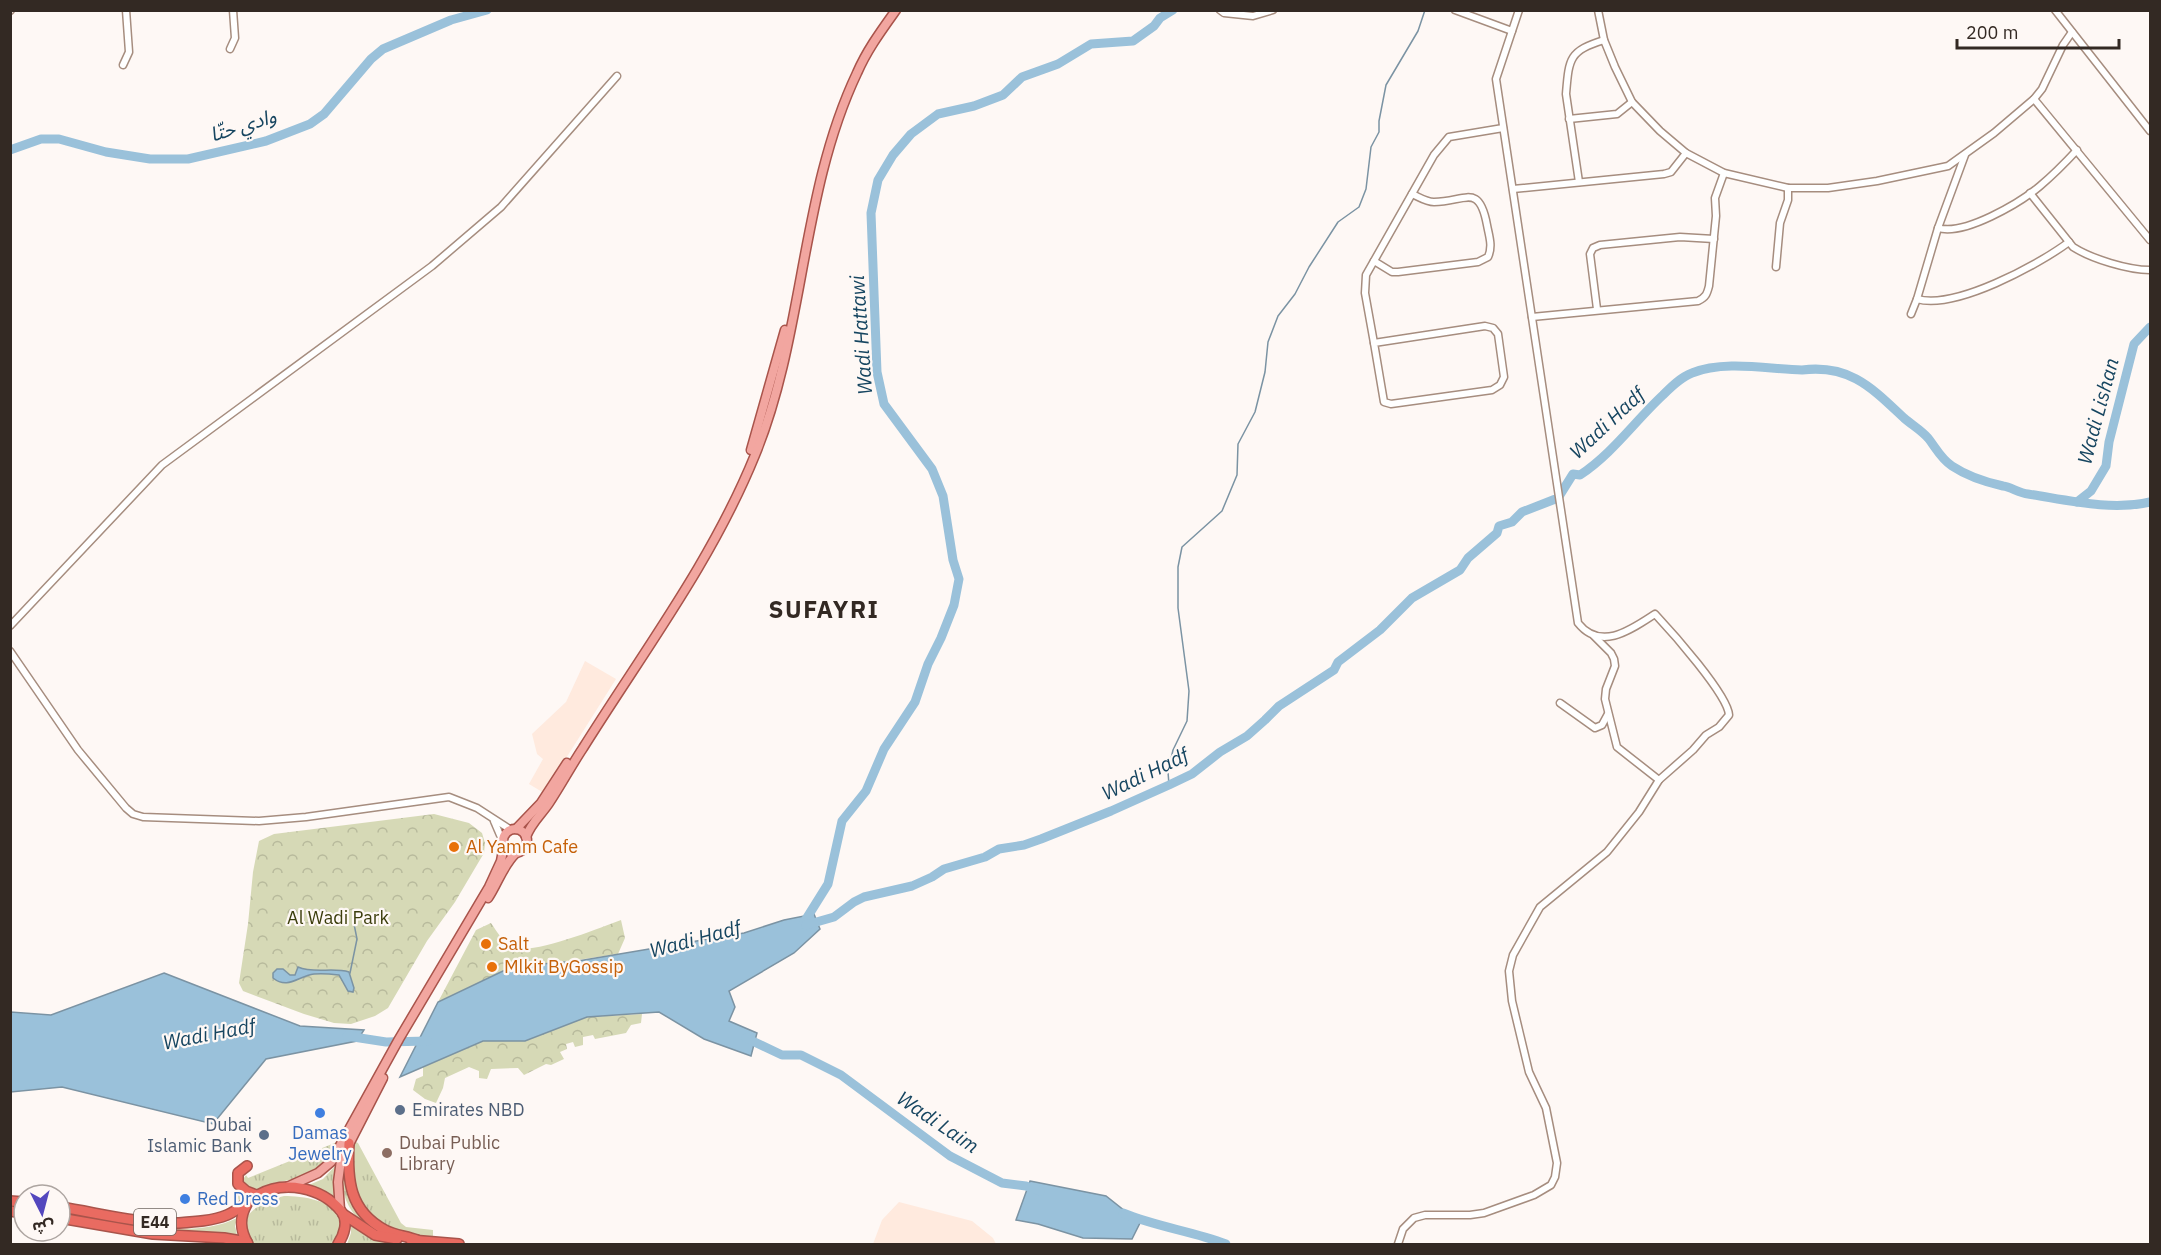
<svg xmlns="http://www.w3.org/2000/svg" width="2161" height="1255" font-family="'IBM Plex Sans','Noto Sans Arabic',sans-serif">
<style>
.built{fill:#ffeade}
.grass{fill:url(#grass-tufts)}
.park{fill:url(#park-crowns)}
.water{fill:#9ac1da;stroke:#7b93a3;stroke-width:1.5}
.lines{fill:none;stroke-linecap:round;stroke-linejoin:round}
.stream{stroke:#7b93a3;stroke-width:1.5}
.river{stroke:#9ac1da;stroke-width:9}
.minor-casing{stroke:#a68d7f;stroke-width:9}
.major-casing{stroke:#a9544b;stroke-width:11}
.highway-casing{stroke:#a9544b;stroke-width:12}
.minor{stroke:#fff;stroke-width:6}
.major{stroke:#f2a6a0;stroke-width:8}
.highway{stroke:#e96b61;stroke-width:9}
.food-dot{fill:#e8710a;stroke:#fef8f5;stroke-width:2}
.service-dot{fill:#5c6f8a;stroke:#fef8f5;stroke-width:2}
.shop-dot{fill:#3f7fe0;stroke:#fef8f5;stroke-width:2}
.education-dot{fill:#8d6e63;stroke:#fef8f5;stroke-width:2}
.labels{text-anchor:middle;stroke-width:4.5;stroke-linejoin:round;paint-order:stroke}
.shield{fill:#fef8f5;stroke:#706762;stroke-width:1.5}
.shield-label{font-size:16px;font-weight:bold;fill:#332923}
.food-label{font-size:18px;fill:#c56008;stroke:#fef8f5;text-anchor:start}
.park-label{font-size:18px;fill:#3b3d0b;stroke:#fef8f5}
.service-label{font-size:18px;fill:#4e5e75;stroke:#fef8f5;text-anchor:start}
.shop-label{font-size:18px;fill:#366cbe;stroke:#fef8f5}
.education-label{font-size:18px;fill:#785e54;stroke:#fef8f5;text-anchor:start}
.water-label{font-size:20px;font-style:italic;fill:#164560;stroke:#fef8f5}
.district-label{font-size:24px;font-weight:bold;letter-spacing:1.5px;fill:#332923;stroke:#fef8f5}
</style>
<defs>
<pattern id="grass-tufts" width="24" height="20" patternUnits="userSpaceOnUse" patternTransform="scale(1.5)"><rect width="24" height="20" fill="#d6d9b6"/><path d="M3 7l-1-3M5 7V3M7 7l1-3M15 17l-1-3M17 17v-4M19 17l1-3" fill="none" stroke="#b8ba9c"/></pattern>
<pattern id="park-crowns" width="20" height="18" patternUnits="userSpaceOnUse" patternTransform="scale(1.5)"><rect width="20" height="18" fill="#d6d9b6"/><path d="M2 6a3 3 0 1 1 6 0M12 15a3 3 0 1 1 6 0" fill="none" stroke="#b8ba9c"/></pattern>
</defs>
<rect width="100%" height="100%" fill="#fef8f5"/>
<g class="built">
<polygon points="585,661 616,679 544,793 529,784 543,759 537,754 532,734 566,702"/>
<polygon points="899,1202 972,1221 993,1238 996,1244 873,1244 882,1220"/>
</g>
<g class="grass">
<path d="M354,1141l4,2 43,80 5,4 27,3v8c-15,-1 -32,0 -47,-3 -33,-8 -53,-45 -41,-77 2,-6 6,-11 9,-17z"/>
<polygon points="337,1142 339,1144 319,1170 305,1177 274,1183 258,1189 239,1201 233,1184 240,1184 246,1175 248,1178"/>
<polygon points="337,1164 338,1201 319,1191 304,1187 323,1179"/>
<path d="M284,1196c18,0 52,4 57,25 1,7 -3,17 -5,23h-82c-25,-27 7,-42 30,-48z"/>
<path d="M237,1218l-2,8 3,13 -97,-11 -2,-2c31,3 69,7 98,-8z"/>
<path d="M351,1223c15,16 32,19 53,21h-57l4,-11z"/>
</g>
<g class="park">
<polygon points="434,814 469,823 482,833 485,843 484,853 455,902 427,941 388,1008 375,1016 351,1024 334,1023 304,1014 243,991 239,983 248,924 253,872 259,841 274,834"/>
<path d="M621,920l4,18 -7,16 -115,17 -65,31 38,-72 15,-7c7,10 13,22 26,25 20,5 83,-20 104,-28z"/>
<polygon points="642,1014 641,1023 631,1025 626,1033 595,1039 593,1035 583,1037 583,1045 575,1047 573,1042 566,1044 567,1049 560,1052 564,1059 551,1065 546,1064 524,1075 518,1068 491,1069 487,1079 479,1078 479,1071 469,1067 445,1078 443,1088 436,1103 425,1099 413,1090 416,1079 423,1076 423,1067 483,1041 525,1041 587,1017"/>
</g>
<g class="water">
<polygon points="814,914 820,929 794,953 729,991 735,1007 729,1021 757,1033 751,1056 704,1039 659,1012 587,1017 525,1041 483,1041 400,1077 438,1002 503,971 529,965 578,961 744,933 784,920"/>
<path d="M298,967c16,7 35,0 51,5l5,16 -1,4 -5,-1 -9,-16c-8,-1 -17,-2 -25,-1 -16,2 -26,16 -41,4v-5l4,-4h6l7,6h5z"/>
<polygon points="164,973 300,1026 364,1030 357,1041 266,1059 213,1124 62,1087 11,1092 11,1012 51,1015"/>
<polygon points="1030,1181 1106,1196 1140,1223 1132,1239 1083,1238 1038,1224 1016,1220"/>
</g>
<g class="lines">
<g class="stream">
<polyline points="1169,785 1168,772 1173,750 1187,721 1189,691 1178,608 1178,567 1182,547 1222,511 1237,475 1238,444 1255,412 1265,372 1268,342 1278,316 1295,294 1309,267 1338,222 1359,207 1366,189 1371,147 1379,132 1379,121 1386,85 1418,31 1425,10"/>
<polyline points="350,973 357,939 354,924"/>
</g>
<g class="river">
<polyline points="10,150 41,139 59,139 106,152 150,159 188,159 266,141 310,124 324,114 371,59 383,49 451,20 487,10"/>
<polyline points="2077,502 2091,491 2106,466 2109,442 2134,344 2150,327"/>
<polyline points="803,924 828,884 842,821 866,791 884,749 915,702 928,664 941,638 954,605 959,579 953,560 943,496 932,469 884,404 877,372 871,213 878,180 893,155 911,134 938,114 974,106 1003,95 1022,77 1058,64 1091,44 1133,41 1154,26 1160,18 1173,10"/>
<path d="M806,925l28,-8 20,-15 10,-5 48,-11 20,-9 12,-8 41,-12 14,-8 25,-4 17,-6 70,-28 58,-26 23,-11 28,-22 27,-16 18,-16 14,-14 55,-36 4,-8 42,-32 32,-32 48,-28 8,-12 29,-25 2,-7 13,-4 10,-10 36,-14 15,-24 7,1c32,-21 55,-54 83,-80 8,-8 18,-18 29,-22 32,-13 76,-4 110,-3 48,-6 70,18 102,48 8,7 17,12 24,20 8,10 13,21 24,28 15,10 33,16 51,20 8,1 16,7 25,8 39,6 83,17 122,8"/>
<polyline points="347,1036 386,1042 428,1041"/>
<polyline points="746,1038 782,1055 801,1055 841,1075 950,1156 1002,1183 1026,1186 1040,1191"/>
<path d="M1123,1213c34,14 69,18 103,31"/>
</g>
<defs>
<g id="minor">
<polyline points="1220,10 1224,13 1253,16 1273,10"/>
<polyline points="1455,10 1512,31"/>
<polyline points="1598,10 1604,40 1615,67 1632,102 1660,131 1686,153 1724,173 1788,188 1828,188 1877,181 1948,166 1994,133 2034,99 2042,89 2063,45 2072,32"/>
<polyline points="2055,10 2150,131"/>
<polyline points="10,11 11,10"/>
<polyline points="230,49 235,38 233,10"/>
<polyline points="123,65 129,52 126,10"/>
<polyline points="2034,99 2150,240"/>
<polyline points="1569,119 1617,114 1632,102"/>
<path d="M1579,182l-13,-88c3,-36 3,-43 38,-54"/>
<polyline points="1513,189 1664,174 1671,172 1686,153"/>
<path d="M2030,193l43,54c19,12 55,23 77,23"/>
<polyline points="1938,228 1965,155"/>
<path d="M1374,261l18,11h6l80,-10 10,-5c5,-11 1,-21 -1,-32 -8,-43 -22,-23 -53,-23 -8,0 -15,-5 -22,-8"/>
<polyline points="1776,267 1780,223 1788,200 1788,188"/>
<path d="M1917,299l21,-71c26,8 82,-25 102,-42 13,-11 25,-23 37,-36"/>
<polyline points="1597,309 1590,254 1593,248 1600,245 1680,237 1714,239"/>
<path d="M1911,314l6,-15c38,11 121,-34 152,-57"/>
<path d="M1532,317l166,-16c8,-4 9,-7 11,-15l7,-70 -1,-18 9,-25"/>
<polygon points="1485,326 1493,328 1498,334 1504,377 1500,385 1492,390 1391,404 1384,402 1374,343"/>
<polyline points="1374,343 1365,293 1366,275 1434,155 1449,137 1503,128"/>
<polyline points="10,626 162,465 432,266 501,207 617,76"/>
<polyline points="1594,636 1611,653 1614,659 1615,666 1606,689 1605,699 1617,747 1659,780"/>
<polyline points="10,651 78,750 126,808 133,814 143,817 259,821 306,817 449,797 477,808 511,830"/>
<polyline points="1560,703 1595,728 1602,725 1608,714"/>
<polyline points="494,821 503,842"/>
<path d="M1398,1244l5,-15 11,-11 11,-3h45l14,-2 50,-18 17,-10 4,-8 2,-14 -11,-55 -17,-36 -17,-71 -3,-30 4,-16 27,-48 67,-55 32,-40 20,-32 34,-30 13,-15 13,-8 10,-12c-1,-20 -58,-84 -74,-101 -23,15 -54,38 -77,9l-82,-544 23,-69"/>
</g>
<g id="major">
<polyline points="751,450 785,330"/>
<polyline points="516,829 541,803 567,763"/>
<circle cx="515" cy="841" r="12"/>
<path d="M526,837c5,-14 15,-22 23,-34 12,-18 22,-37 34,-55 60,-96 129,-187 172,-293 50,-122 45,-262 102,-382 10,-23 24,-42 39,-63"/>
<path d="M488,898c10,-15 15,-33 28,-45"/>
<polyline points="287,1187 318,1173 331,1162 399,1039 489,887 501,861 504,845"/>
<polyline points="340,1210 338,1182 341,1160 383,1078"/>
</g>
<g id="highway">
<path d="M349,1143c-2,36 0,68 36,87 9,5 21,6 32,10"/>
<polyline points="247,1166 238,1173 238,1184 246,1191 256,1195"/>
<polyline points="10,1201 24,1202"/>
<path d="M247,1204c-8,14 -7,26 1,40"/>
<path d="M60,1207c39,6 79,17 118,16 16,-1 34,-2 49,-8 12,-5 20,-14 31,-20 26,-15 63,-8 83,16 8,10 3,24 -3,33"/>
<polyline points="10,1211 24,1213"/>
<polyline points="343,1214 375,1235 397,1239"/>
<polyline points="60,1218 153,1234 224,1238 247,1242"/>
<polyline points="411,1240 459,1244"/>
</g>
</defs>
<use href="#minor" class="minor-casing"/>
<use href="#major" class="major-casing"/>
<use href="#highway" class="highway-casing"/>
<use href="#minor" class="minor"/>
<use href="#major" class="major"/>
<use href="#highway" class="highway"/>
</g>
<g class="food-dot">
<circle cx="454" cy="847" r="6"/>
<circle cx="486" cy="944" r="6"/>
<circle cx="492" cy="967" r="6"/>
</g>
<g class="service-dot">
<circle cx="400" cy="1110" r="6"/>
<circle cx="264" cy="1135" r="6"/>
</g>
<g class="shop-dot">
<circle cx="320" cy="1113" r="6"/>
<circle cx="185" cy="1199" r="6"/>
</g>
<circle class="education-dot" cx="387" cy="1153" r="6"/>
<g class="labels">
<rect class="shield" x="134" y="1209" width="42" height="26" rx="4.5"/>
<g class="shield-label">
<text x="155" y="1228">E44</text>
</g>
<g class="food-label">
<text x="466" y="853">Al Yamm Cafe</text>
<text x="498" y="950">Salt</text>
<text x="504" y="973">Mlkit ByGossip</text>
</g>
<g class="park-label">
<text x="338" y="924">Al Wadi Park</text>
</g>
<g class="service-label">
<text x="412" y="1116">Emirates NBD</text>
<text x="252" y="1131" text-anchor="end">Dubai<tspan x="252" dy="21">Islamic Bank</tspan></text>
</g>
<g class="shop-label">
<text x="320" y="1139">Damas<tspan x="320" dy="21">Jewelry</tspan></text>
<text x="197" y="1205" text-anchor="start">Red Dress</text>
</g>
<g class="education-label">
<text x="399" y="1149">Dubai Public<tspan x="399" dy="21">Library</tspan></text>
</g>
<g class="water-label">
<text transform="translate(243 125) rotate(-17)" y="7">وادي حتّا</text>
<text transform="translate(861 335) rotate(-94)" y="7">Wadi Hattawi</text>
<text transform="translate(2098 411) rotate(-75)" y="7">Wadi Lishan</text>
<text transform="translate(1607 423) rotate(-43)" y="7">Wadi Hadf</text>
<text transform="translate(1145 774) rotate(-26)" y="7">Wadi Hadf</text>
<text transform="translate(695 939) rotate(-15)" y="7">Wadi Hadf</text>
<text transform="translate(209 1034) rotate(-11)" y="7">Wadi Hadf</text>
<text transform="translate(938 1122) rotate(34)" y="7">Wadi Laim</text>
</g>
<g class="district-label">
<text x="824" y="618">SUFAYRI</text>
</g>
</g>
<rect width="2161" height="1255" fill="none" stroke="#332923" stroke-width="24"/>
<g transform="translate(42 1213) rotate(174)"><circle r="28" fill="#fef8f5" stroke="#ada5a1" stroke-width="1.5"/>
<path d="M0-4.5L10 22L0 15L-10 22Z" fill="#5347be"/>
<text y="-9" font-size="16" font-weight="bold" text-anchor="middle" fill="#332923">ش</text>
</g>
<path d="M1957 39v9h162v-9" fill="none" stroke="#332923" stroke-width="3"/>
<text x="1966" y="39" font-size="18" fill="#332923" stroke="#fef8f5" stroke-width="4.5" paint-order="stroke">200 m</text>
</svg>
